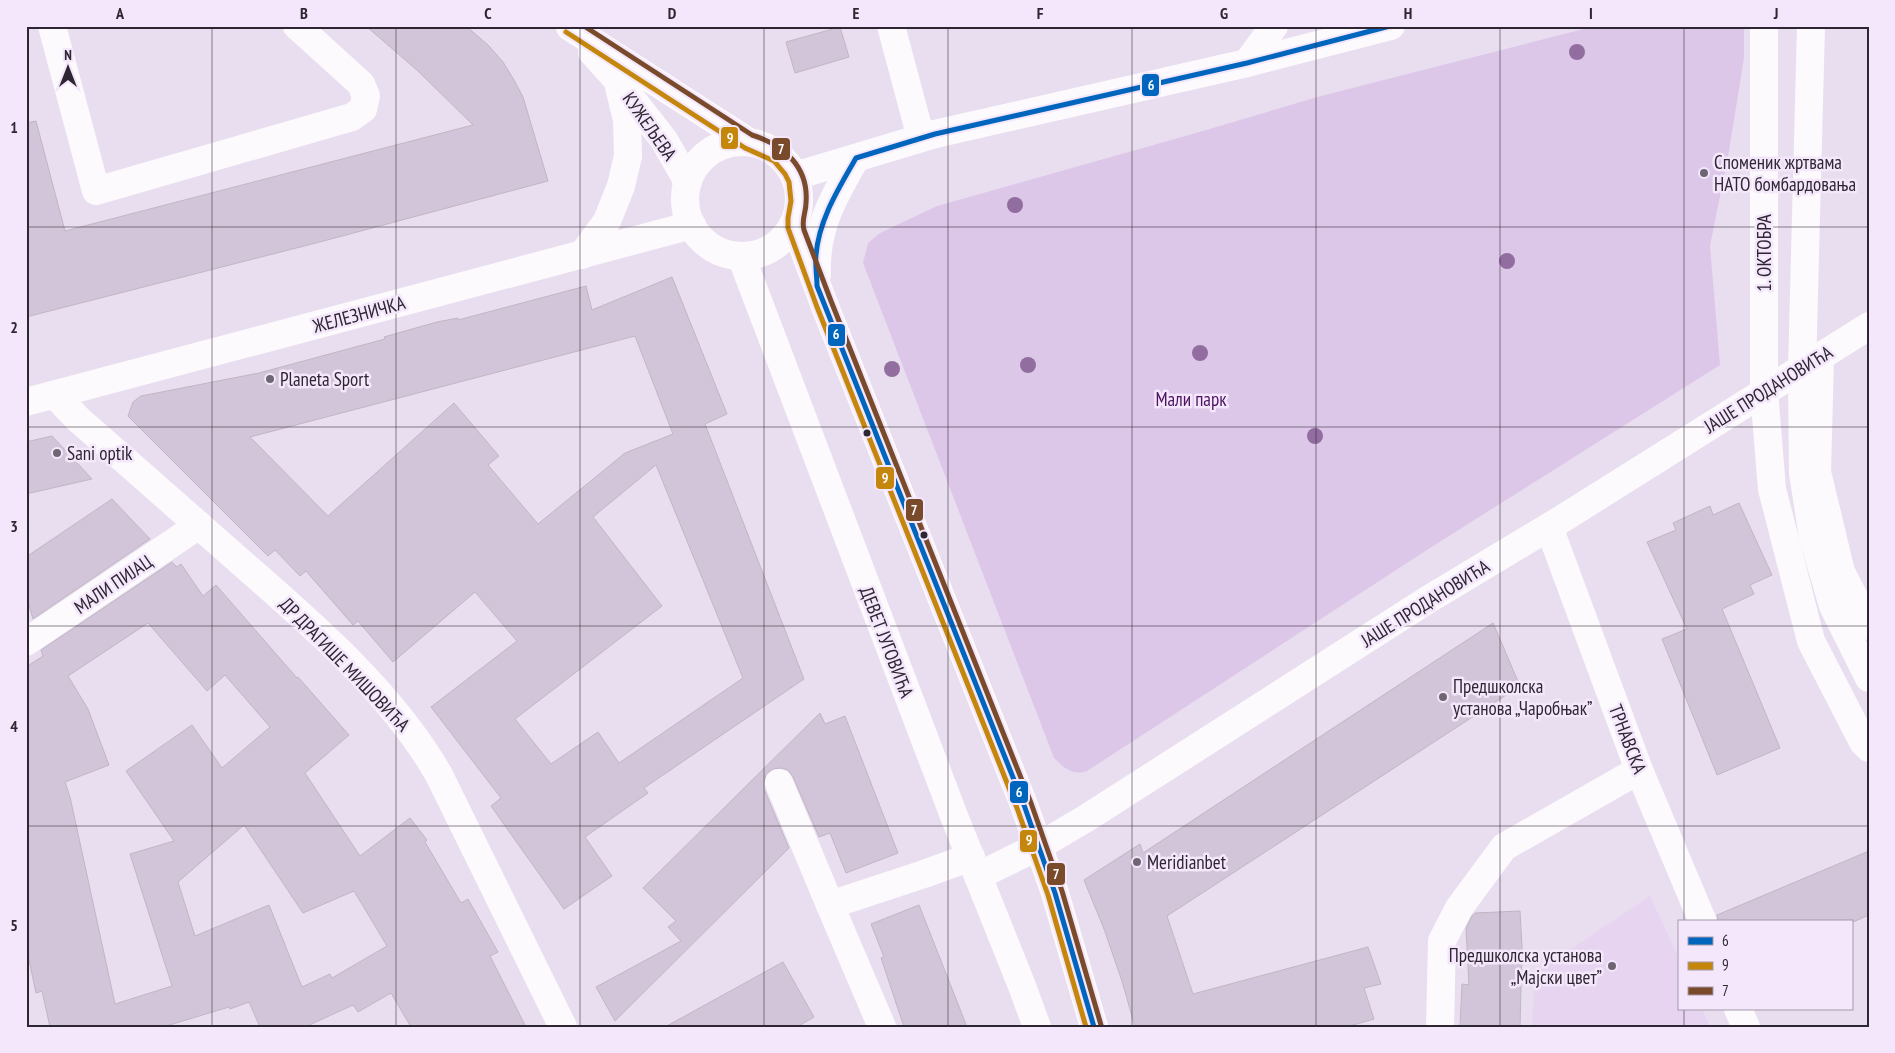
<svg xmlns="http://www.w3.org/2000/svg" width="1895" height="1053" font-family="'PT Sans Narrow',sans-serif">
<style>
.built{fill:#e7d4f1}
.green{fill:#ddc7e9}
.building{fill:#d3c5d9;stroke:#bfb6c3;fill-rule:evenodd}
.lines{fill:none;stroke-linecap:round;stroke-linejoin:round}
.minor{stroke:#fcfafd;stroke-width:28}
.major{stroke:#fcfafd;stroke-width:28}
.bus-1-casing{stroke:#f4e7fb;stroke-width:9}
.bus-2-casing{stroke:#f4e7fb;stroke-width:9}
.bus-3-casing{stroke:#f4e7fb;stroke-width:9}
.bus-1{stroke:#0065bd;stroke-width:5}
.bus-2{stroke:#c5860c;stroke-width:5}
.bus-3{stroke:#7a4b2a;stroke-width:5}
.tree{fill:#926ea0}
.grid{fill:none;stroke:#2e2632;stroke-width:1;stroke-opacity:0.55}
.poi-dot{fill:#6f6674;stroke:#f4e7fb;stroke-width:2}
.bus-dot{fill:#2e2632;stroke:#f4e7fb;stroke-width:2}
.labels{text-anchor:middle;stroke-width:5;stroke-linejoin:round;paint-order:stroke}
.street-label{font-size:19px;fill:#2e2632;stroke:#f4e7fb}
.poi-label{font-size:19px;fill:#2e2632;stroke:#f4e7fb;text-anchor:start}
.park-label{font-size:19px;fill:#4b1360;stroke:#f4e7fb}
.line-badge{stroke:#f4e7fb;stroke-width:2}
.badge-label{font-size:14px;text-anchor:middle;font-weight:bold;fill:#fff}
.neatline{fill:none;stroke:#2e2632;stroke-width:2}
.grid-label{font-size:16px;text-anchor:middle;font-weight:bold;fill:#2e2632}
</style>
<rect width="100%" height="100%" fill="#e9deef"/>
<polygon class="built" points="1650,896 1679,959 1679,1009 1702,1009 1710,1027 1532,1027 1535,973"/>
<path class="green" d="M1595,26h148l1,3v29l-15,93 -19,95 10,119 -290,183 -343,223c-14,5 -23,-3 -33,-13l-191,-495 5,-20 12,-10 57,-27 259,-73 125,-37z"/>
<g class="building">
<polygon points="366,26 466,26 488,45 503,62 514,80 523,97 548,181 316,243 26,317 26,123 36,121 65,231 473,125 418,71"/>
<polygon points="840,27 849,57 795,73 786,42"/>
<path d="M672,277l55,137 -22,10 99,255 -160,109 4,5 -63,44 27,39 -48,33 -73,-103 10,-8 -70,-91 86,-66 -42,-49 -82,70 -35,-41 -5,4 -47,-54 -6,5 -25,-26 -7,6 -140,-140 5,-14 8,-6 118,-23 126,-34 -1,-2 53,-15 21,-4v2l128,-34 6,24zM635,336l38,98 -48,19 -87,71 -50,-59 11,-9 -45,-53 -126,113 -78,-79zM656,465l87,213 -124,85 -21,-31 -47,32 -36,-45 147,-113 -69,-89z"/>
<polygon points="52,436 92,479 26,494 26,442"/>
<polygon points="112,499 150,539 33,619 26,595 26,557"/>
<polygon points="1739,503 1772,575 1750,585 1754,594 1722,609 1780,748 1717,775 1662,639 1687,629 1647,542 1676,530 1673,523 1710,506 1713,515"/>
<path d="M172,562l5,5 4,-3 22,32 13,-11 81,93 1,-1 51,58 -44,38 55,83 50,-38 17,22 -2,2 36,61 7,-4 30,53 -8,4 36,71h-115l-20,-34 -33,19 -5,-7 -48,22h-45l-11,-25 -19,7 -1,-2 -66,20h-113l-8,-36 -6,2 -10,-47v-279l17,-11 -2,-6zM148,623l59,68 18,-16 45,52 -48,41 -30,-43 -66,46 48,70 -44,13 42,132 -57,18 -45,-207 -5,-15 44,-17 -21,-56 -20,-33zM244,825l59,88 51,-22 33,55 -55,32 -2,-4 -28,13 -33,-82 -74,31 -17,-54z"/>
<polygon points="1493,623 1520,686 1167,916 1193,994 1368,947 1381,984 1364,988 1374,1019 1346,1027 1135,1027 1122,981 1104,929 1084,880 1140,844 1143,853"/>
<polygon points="820,713 825,724 845,716 898,853 846,873 830,833 819,837 793,777 788,770 781,768 773,769 766,774 764,782 764,789 789,848 615,1021 596,987 681,941 668,927 676,921 643,888"/>
<polygon points="1869,851 1869,915 1853,922 1718,922 1717,915"/>
<polygon points="919,905 958,1004 967,1027 904,1027 881,958 884,957 871,924"/>
<polygon points="1520,911 1522,947 1520,1027 1460,1027 1462,984 1469,985 1466,928 1472,916 1475,913"/>
<polygon points="783,962 814,1017 797,1027 665,1027"/>
</g>
<g class="lines">
<g class="minor">
<polyline points="52,26 96,191 352,117 363,109 366,96 361,84 297,26"/>
<polyline points="891,26 921,138"/>
<polyline points="570,27 749,142"/>
<polyline points="592,52 618,81 664,140 688,182"/>
<polyline points="1247,63 1274,26"/>
<circle cx="742" cy="199" r="57"/>
<polyline points="795,176 935,134 1247,63 1391,26"/>
<polyline points="794,223 824,304 1024,805 1055,893 1094,1027"/>
<polyline points="582,255 607,221 621,186 628,156 627,120 619,87"/>
<polyline points="741,256 954,816 1022,986 1037,1027"/>
<path d="M817,274c-2,-46 17,-78 39,-116"/>
<polyline points="1820,358 1817,472 1841,572 1869,626"/>
<path d="M55,395l23,24c55,48 110,97 165,145 70,61 150,130 196,211l124,252"/>
<polyline points="26,402 692,225"/>
<polyline points="1549,527 1639,770 1703,922"/>
<polyline points="26,642 199,525"/>
<polyline points="779,783 830,905"/>
<polyline points="978,876 1039,846 1085,819 1429,599 1562,519 1869,326"/>
<polyline points="1738,1009 1746,1027"/>
<polyline points="882,1027 830,905 924,874 971,857"/>
<polyline points="1440,1027 1442,941 1459,908 1504,847 1639,770"/>
</g>
<g class="major">
<polyline points="1764,26 1764,391 1772,489 1811,641 1863,742 1869,748"/>
<polyline points="1811,26 1802,370 1803,473 1813,537 1833,606 1869,678"/>
</g>
<defs>
<path id="bus-1" d="M1094,1027l-39,-134 -31,-88 -207,-519c0,-10 -2,-21 -1,-31 3,-36 23,-67 40,-97l79,-24 312,-71 143,-37"/>
<polyline id="bus-2" points="566,32 745,148 774,161 785,174 789,182 791,201 788,218 788,228 817,307 1017,808 1048,895 1086,1027"/>
<path id="bus-3" d="M584,26l168,109c32,10 57,32 54,68 0,10 -5,17 -2,27l27,71 200,502 31,88 39,134"/>
</defs>
<use href="#bus-1" class="bus-1-casing"/>
<use href="#bus-2" class="bus-2-casing"/>
<use href="#bus-3" class="bus-3-casing"/>
<use href="#bus-1" class="bus-1"/>
<use href="#bus-2" class="bus-2"/>
<use href="#bus-3" class="bus-3"/>
</g>
<g class="tree">
<circle cx="1577" cy="52" r="8"/>
<circle cx="1015" cy="205" r="8"/>
<circle cx="1507" cy="261" r="8"/>
<circle cx="1200" cy="353" r="8"/>
<circle cx="1028" cy="365" r="8"/>
<circle cx="892" cy="369" r="8"/>
<circle cx="1315" cy="436" r="8"/>
</g>
<path class="grid" d="M212,26v1001M396,26v1001M580,26v1001M764,26v1001M948,26v1001M1132,26v1001M1316,26v1001M1500,26v1001M1684,26v896M26,227h1843M26,427h1843M26,626h1843M26,826h1843M1684,1009v18"/>
<g class="poi-dot">
<circle cx="1704" cy="173" r="5"/>
<circle cx="270" cy="379" r="5"/>
<circle cx="57" cy="453" r="5"/>
<circle cx="1443" cy="697" r="5"/>
<circle cx="1137" cy="862" r="5"/>
<circle cx="1612" cy="966" r="5"/>
</g>
<g class="bus-dot">
<circle cx="867" cy="433" r="4.5"/>
<circle cx="924" cy="535" r="4.5"/>
</g>
<g class="labels">
<g class="street-label">
<text transform="translate(650 126) rotate(55)" y="7">КУЖЕЉЕВА</text>
<text transform="translate(1764 253) rotate(-90)" y="7">1. ОКТОБРА</text>
<text transform="translate(359 314) rotate(-15)" y="7">ЖЕЛЕЗНИЧКА</text>
<text transform="translate(1768 389) rotate(-32)" y="7">ЈАШЕ ПРОДАНОВИЋА</text>
<text transform="translate(113 584) rotate(-34)" y="7">МАЛИ ПИЈАЦ</text>
<text transform="translate(1425 603) rotate(-32)" y="7">ЈАШЕ ПРОДАНОВИЋА</text>
<text transform="translate(887 642) rotate(69)" y="7">ДЕВЕТ ЈУГОВИЋА</text>
<text transform="translate(345 664) rotate(46)" y="7">ДР ДРАГИШЕ МИШОВИЋА</text>
<text transform="translate(1628 739) rotate(69)" y="7">ТРНАВСКА</text>
</g>
<g class="poi-label">
<text x="1714" y="169">Споменик жртвама<tspan x="1714" dy="22">НАТО бомбардовања</tspan></text>
<text x="280" y="386">Planeta Sport</text>
<text x="67" y="460">Sani optik</text>
<text x="1453" y="693">Предшколска<tspan x="1453" dy="22">установа „Чаробњак”</tspan></text>
<text x="1147" y="869">Meridianbet</text>
<text x="1602" y="962" text-anchor="end">Предшколска установа<tspan x="1602" dy="22">„Мајски цвет”</tspan></text>
</g>
<g class="park-label">
<text x="1191" y="406">Мали парк</text>
</g>
</g>
<g class="line-badge">
<rect x="1141" y="73" width="19" height="24" rx="5" fill="#0065bd"/>
<rect x="720" y="126" width="19" height="24" rx="5" fill="#c5860c"/>
<rect x="771" y="137" width="20" height="24" rx="5" fill="#7a4b2a"/>
<rect x="827" y="323" width="19" height="24" rx="5" fill="#0065bd"/>
<rect x="875" y="466" width="20" height="24" rx="5" fill="#c5860c"/>
<rect x="905" y="498" width="19" height="24" rx="5" fill="#7a4b2a"/>
<rect x="1009" y="780" width="20" height="24" rx="5" fill="#0065bd"/>
<rect x="1019" y="829" width="19" height="24" rx="5" fill="#c5860c"/>
<rect x="1046" y="862" width="20" height="24" rx="5" fill="#7a4b2a"/>
</g>
<g class="badge-label">
<text x="1151" y="90">6</text>
<text x="730" y="143">9</text>
<text x="781" y="154">7</text>
<text x="836" y="339">6</text>
<text x="885" y="483">9</text>
<text x="914" y="515">7</text>
<text x="1019" y="797">6</text>
<text x="1029" y="845">9</text>
<text x="1056" y="879">7</text>
</g>
<rect width="1895" height="1053" fill="none" stroke="#f4e7fb" stroke-width="55"/>
<rect x="1678" y="920" width="175" height="90" fill="#f4e7fb" stroke="#a59aab"/>
<rect x="1688" y="937" width="25" height="8" fill="#0065bd" stroke="#a59aab"/>
<text x="1722" y="946" font-size="15" fill="#2e2632">6</text>
<rect x="1688" y="962" width="25" height="8" fill="#c5860c" stroke="#a59aab"/>
<text x="1722" y="970" font-size="15" fill="#2e2632">9</text>
<rect x="1688" y="987" width="25" height="8" fill="#7a4b2a" stroke="#a59aab"/>
<text x="1722" y="996" font-size="15" fill="#2e2632">7</text>
<g transform="translate(68 68)" stroke="#f4e7fb" stroke-width="4" paint-order="stroke">
<path d="M0-4L9 19L0 12L-9 19Z" fill="#2e2632"/>
<text y="-8" font-size="14" font-weight="bold" text-anchor="middle" fill="#2e2632">N</text>
</g>
<rect x="28" y="28" width="1840" height="998" class="neatline"/>
<g class="grid-label">
<text x="120" y="19">A</text>
<text x="304" y="19">B</text>
<text x="488" y="19">C</text>
<text x="672" y="19">D</text>
<text x="856" y="19">E</text>
<text x="1040" y="19">F</text>
<text x="1224" y="19">G</text>
<text x="1408" y="19">H</text>
<text x="1591" y="19">I</text>
<text x="1776" y="19">J</text>
<text x="14" y="133">1</text>
<text x="14" y="333">2</text>
<text x="14" y="532">3</text>
<text x="14" y="732">4</text>
<text x="14" y="931">5</text>
</g>
</svg>
